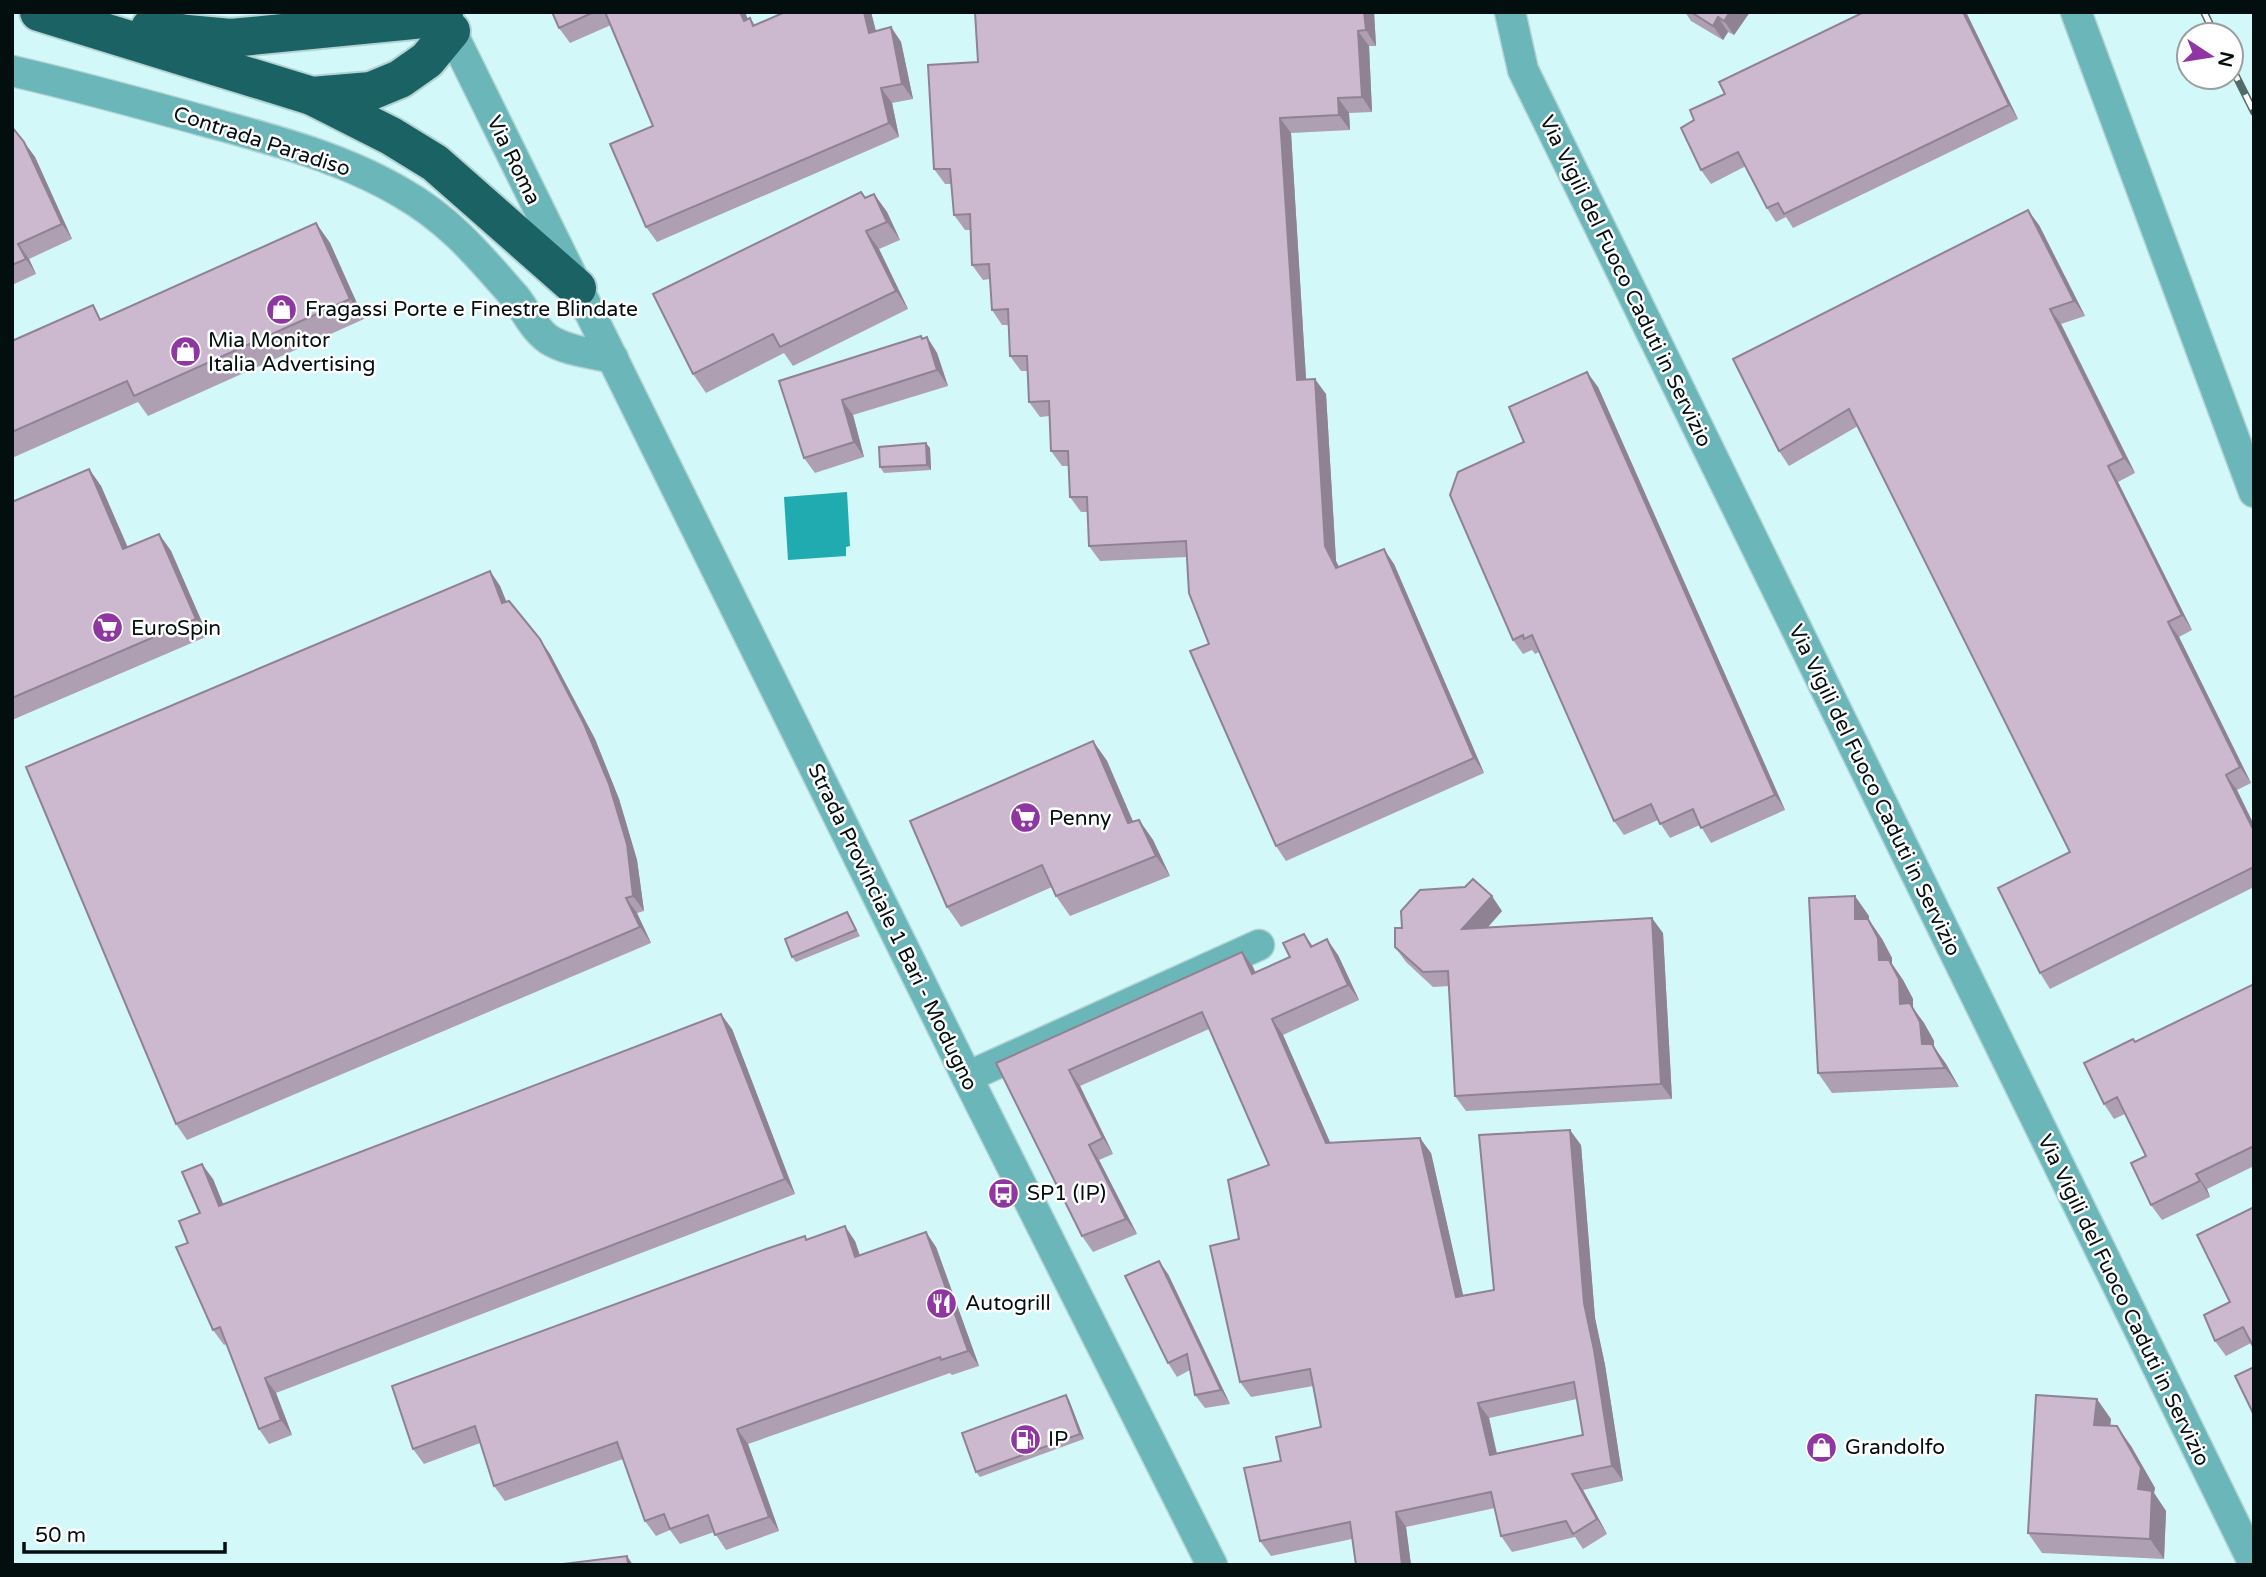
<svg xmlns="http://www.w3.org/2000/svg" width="2266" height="1577" font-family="'Varela Round',sans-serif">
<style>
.water{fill:#1fabb0}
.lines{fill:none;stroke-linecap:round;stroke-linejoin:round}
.minor-casing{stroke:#b2d3d4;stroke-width:33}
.highway-casing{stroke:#b2d3d4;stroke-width:42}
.minor{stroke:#6ab6b9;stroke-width:30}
.highway{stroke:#1b6265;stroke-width:38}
.rail-casing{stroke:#546a6b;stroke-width:8}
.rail{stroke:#fff;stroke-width:5;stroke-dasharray:16;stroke-linecap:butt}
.wall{fill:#af9fb3;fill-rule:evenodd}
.shaded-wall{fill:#8f8292}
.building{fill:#ccb9d0;stroke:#8f8292;stroke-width:2;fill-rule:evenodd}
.labels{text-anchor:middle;stroke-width:5;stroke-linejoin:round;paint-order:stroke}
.street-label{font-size:21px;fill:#030f0f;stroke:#fff}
.poi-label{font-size:21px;fill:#030f0f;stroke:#fff;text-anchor:start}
</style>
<rect width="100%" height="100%" fill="#d3f8f9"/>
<polygon class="water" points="847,492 850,546 846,547 846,556 788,560 784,497"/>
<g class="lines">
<defs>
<g id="minor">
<polyline points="1510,12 1523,70 2254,1564"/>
<polyline points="2076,12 2254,492"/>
<polyline points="451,31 967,1077 1212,1565"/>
<path d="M12,71c66,15 131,33 196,51 66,18 135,36 194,71 49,28 77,63 113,104 11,14 18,31 33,42 18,12 44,14 65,19"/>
<polyline points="967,1077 1259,945"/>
</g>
<g id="highway">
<polyline points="39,12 312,96 371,91 400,79 427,60 451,31"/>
<polyline points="150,28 187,34 231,38 444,17"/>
<polyline points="312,96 391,136 435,163 577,288"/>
</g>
</defs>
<use href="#minor" class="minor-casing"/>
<use href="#highway" class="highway-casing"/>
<use href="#minor" class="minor"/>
<use href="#highway" class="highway"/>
<defs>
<g id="rail">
<polyline points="2204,12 2215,35"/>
<polyline points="2231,66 2254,112"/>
</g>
</defs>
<use href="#rail" class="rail-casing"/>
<use href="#rail" class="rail"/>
</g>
<g class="wall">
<polygon points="552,12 745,12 748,20 750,18 755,25 871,12 876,31 891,27 901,42 913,99 892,103 899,137 657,242 646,227 653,126 611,25 570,43 559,28"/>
<polygon points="1374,12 1376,46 1369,46 1372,112 1349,113 1350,130 1291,133 1306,379 1326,394 1336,561 1339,567 1394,564 1484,773 1286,861 1276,846 1209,644 1187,557 1100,561 1089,546 1088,512 1081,512 1070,497 1069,466 1062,466 1051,451 1050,416 1040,417 1029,402 1028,371 1021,371 1010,356 1009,325 1002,325 992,310 990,279 983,280 972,265 970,230 965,230 954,215 951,184 945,184 934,169 978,62"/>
<polygon points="1685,12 1750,12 1734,35 1728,32 1723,40 1691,21"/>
<polygon points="1966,12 2018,119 1793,228 1786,217 1776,222 1767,208 1746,166 1711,184 1701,170"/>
<polygon points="12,127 35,157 72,239 29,259 36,274 12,285"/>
<polygon points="874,194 887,212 900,240 879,249 908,309 793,366 784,353 706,393 693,374 865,197"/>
<polygon points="316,223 330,243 364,319 148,416 138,402 12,458 12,341 103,318"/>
<polygon points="2039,225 2085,316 2061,324 2135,473 2118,482 2192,630 2179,637 2251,783 2237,790 2254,825 2254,887 2050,989 2040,973 2070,852 1858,426 1789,466 1779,451"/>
<polygon points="927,337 937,353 948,386 853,415 864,457 815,473 804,458 779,381"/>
<polygon points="1598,387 1785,810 1711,843 1700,825 1670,838 1658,820 1624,835 1614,821 1539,652 1535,654 1532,650 1523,654 1513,640 1524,442"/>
<polygon points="930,448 931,470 884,473 880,467"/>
<polygon points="89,469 101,486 127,547 159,534 171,551 208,636 12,720 12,502"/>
<polygon points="490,571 500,586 506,601 550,654 595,739 619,799 637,860 644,911 637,913 651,943 187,1140 176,1124"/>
<polygon points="1093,741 1107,761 1133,821 1139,820 1153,840 1170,876 1070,916 1056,896 1052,887 961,927 947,907"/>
<polygon points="1502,911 1488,927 1663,933 1672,1099 1466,1111 1455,1096 1449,986 1433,987 1406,962 1395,947 1402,928"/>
<polygon points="847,912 860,936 796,962 792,957"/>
<polygon points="1869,916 1869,920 1882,939 1892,958 1892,964 1903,980 1913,999 1913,1008 1924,1023 1934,1041 1934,1047 1946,1064 1959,1087 1832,1093 1818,1073"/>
<path d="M1304,934l9,12 25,9 21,45 -76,35 47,108 101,10 32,143 31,-6 87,-145 14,173 10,47 18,116 -40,9 24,44 -24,15 -8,-12 -63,15 -11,-16 -6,-28 -89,19 5,38h-55l-4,-26 -81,17 -11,-15 21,-80 40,-34 -8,-41 -62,11 -11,-15 -1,-143 30,-74 -60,-136 -129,57 33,68 -14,6 38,74 -44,18 -11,-16 -86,-173 246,-111 11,15 3,6 34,-16zM1577,1399l6,36 -86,18 -8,-35z"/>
<polygon points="2254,984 2254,1166 2207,1189 2210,1197 2162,1220 2151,1205 2146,1156 2125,1114 2114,1119 2104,1104 2135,1042"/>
<polygon points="732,1029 795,1194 276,1393 292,1435 269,1444 259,1429 226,1344 224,1345 213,1330 188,1243 213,1179 223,1204"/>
<polygon points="808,1239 855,1241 860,1255 936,1247 979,1366 952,1375 950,1373 748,1444 779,1531 726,1550 714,1532 680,1544 670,1530 656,1536 645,1521 623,1459 505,1501 494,1486 480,1443 424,1464 413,1449"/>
<polygon points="1168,1274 1230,1404 1205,1408 1195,1395 1190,1370 1177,1377 1168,1363"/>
<polygon points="2230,1302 2251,1343 2226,1356 2215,1341"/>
<polygon points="1066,1395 1069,1400 1084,1439 980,1477 976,1472"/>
<polygon points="2111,1419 2110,1426 2131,1446 2155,1488 2154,1493 2166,1511 2164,1559 2042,1553 2028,1533"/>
</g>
<g class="shaded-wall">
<polygon points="740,12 745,12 754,36 744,21"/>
<polygon points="864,12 871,12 880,48 869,33"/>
<polygon points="1364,12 1374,12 1376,46 1366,30"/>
<polygon points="1730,12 1750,12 1734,35 1724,21"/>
<polygon points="1963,12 1966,12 2018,119 2009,105"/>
<polygon points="1718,17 1728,32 1723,40 1713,26"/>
<polygon points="891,27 901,42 913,99 902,84"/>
<polygon points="1358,31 1369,46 1372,112 1362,97"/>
<polygon points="881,88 892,103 899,137 889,123"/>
<polygon points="1338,98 1349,113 1350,130 1339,115"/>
<polygon points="1280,118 1291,133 1307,395 1297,380"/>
<polygon points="24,142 35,157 72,239 62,224"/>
<polygon points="874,194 887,212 900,240 887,222"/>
<polygon points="2028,210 2039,225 2085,316 2074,301"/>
<polygon points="316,223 330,243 364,319 350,299"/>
<polygon points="866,231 879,249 908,309 896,291"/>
<polygon points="18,244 29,259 36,274 26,259"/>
<polygon points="2050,309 2061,324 2135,473 2124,458"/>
<polygon points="927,337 937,353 948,386 937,370"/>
<polygon points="1587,372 1598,387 1785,810 1775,795"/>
<polygon points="1315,379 1326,394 1336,561 1347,583 1336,568 1325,546"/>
<polygon points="842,400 853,415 864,457 854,442"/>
<polygon points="926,443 930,448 931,470 927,465"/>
<polygon points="2108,466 2118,482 2192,630 2182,615"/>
<polygon points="89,469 101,486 136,566 123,549"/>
<polygon points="159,534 171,551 208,636 196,619"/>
<polygon points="1384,549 1394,564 1484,773 1474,758"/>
<polygon points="490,571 500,586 513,618 502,603"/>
<polygon points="2168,622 2179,637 2251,783 2240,767"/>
<polygon points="540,639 550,654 595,739 619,799 637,860 644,911 633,896"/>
<polygon points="1093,741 1107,761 1142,843 1128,823"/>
<polygon points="2226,775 2237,790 2254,825 2254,831"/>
<polygon points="1139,820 1153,840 1170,876 1156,856"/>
<polygon points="1492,896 1502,911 1473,944 1462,929"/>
<polygon points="1855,896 1869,916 1869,920 1882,939 1892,958 1892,964 1903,980 1913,999 1913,1008 1924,1023 1934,1041 1934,1047 1946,1064 1959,1087 1945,1068 1922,1044 1879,960 1855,919"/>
<polygon points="626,898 637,913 651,943 640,927"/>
<polygon points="1652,918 1663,933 1672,1099 1661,1084"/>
<polygon points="1327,939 1338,955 1359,1000 1348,985"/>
<polygon points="1242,952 1253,967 1263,990 1252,974"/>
<polygon points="721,1014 732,1029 795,1194 785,1179"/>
<polygon points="1272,1019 1283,1035 1337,1158 1326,1143"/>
<polygon points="1069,1070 1080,1086 1113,1154 1103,1138"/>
<polygon points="1570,1130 1581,1145 1595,1318 1605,1365 1623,1481 1612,1466 1584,1303"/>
<polygon points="1420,1138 1431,1153 1467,1312 1456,1297"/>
<polygon points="1089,1145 1099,1160 1137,1234 1126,1219"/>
<polygon points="202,1164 213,1179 230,1221 219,1206"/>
<polygon points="2196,1174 2207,1189 2210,1197 2200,1181"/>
<polygon points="845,1226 855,1241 865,1272 855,1257"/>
<polygon points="926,1232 936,1247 979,1366 968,1351"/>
<polygon points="1159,1261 1168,1274 1230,1404 1221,1390"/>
<polygon points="265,1378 276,1393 292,1435 281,1420"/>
<polygon points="1066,1395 1069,1400 1084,1439 1080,1434"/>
<polygon points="2097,1399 2111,1419 2108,1445 2094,1425"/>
<polygon points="1478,1403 1489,1418 1500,1470 1490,1455"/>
<polygon points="2117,1426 2131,1446 2155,1488 2154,1493 2166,1511 2164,1559 2150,1539 2138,1489"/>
<polygon points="737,1429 748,1444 779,1531 769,1517"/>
<polygon points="1572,1474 1583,1490 1607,1534 1597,1519"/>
<polygon points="1396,1512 1406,1527 1411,1565 1402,1565"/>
<polygon points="627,1556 633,1565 628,1565"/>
</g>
<g class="building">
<polygon points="552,12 594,12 559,28"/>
<polygon points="605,12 740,12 744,21 750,18 753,26 785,12 864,12 869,33 891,27 902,84 881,88 889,123 646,227 610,144 653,126"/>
<polygon points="975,12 1364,12 1366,30 1358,31 1362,97 1338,98 1339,115 1280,118 1297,380 1315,379 1325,546 1336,568 1384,549 1474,758 1276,846 1190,651 1209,644 1189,593 1186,541 1089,546 1087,497 1070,497 1068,451 1051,451 1049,401 1029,402 1027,356 1010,356 1008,309 992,310 989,264 972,265 970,214 954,215 950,169 934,169 928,65 978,62"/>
<polygon points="1691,12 1730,12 1724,21 1718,17 1713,26"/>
<polygon points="1864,12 1963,12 2009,105 1784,214 1778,203 1767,208 1738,152 1701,170 1681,128 1694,120 1690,110 1725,94 1719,82"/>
<polygon points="12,127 24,142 62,224 18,244 26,259 12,265"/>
<polygon points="861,192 865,198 874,194 887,222 866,231 896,291 780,347 773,334 693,374 653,294"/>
<polygon points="2028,210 2074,301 2050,309 2124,458 2108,466 2182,615 2168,622 2240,767 2226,775 2254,831 2254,867 2040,973 1998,888 2070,852 1849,409 1779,451 1733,359"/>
<polygon points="316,223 350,299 134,396 127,381 12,432 12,341 93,305 100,320"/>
<polygon points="921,336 922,339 927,337 937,370 842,400 854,442 804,458 779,381"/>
<polygon points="1587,372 1775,795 1701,828 1693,809 1660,824 1651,804 1614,821 1532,635 1524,639 1523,635 1513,640 1450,495 1458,472 1524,442 1509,407"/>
<polygon points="926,443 927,465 880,467 879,447"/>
<polygon points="89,469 123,549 159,534 196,619 12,698 12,502"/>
<polygon points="490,571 502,603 509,601 540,639 584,724 609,784 627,844 633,896 626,898 640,927 176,1124 26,767"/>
<polygon points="1093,741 1128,823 1139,820 1156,856 1056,896 1042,865 947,907 910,821"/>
<polygon points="1473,879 1492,896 1462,929 1652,918 1661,1084 1455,1096 1448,971 1423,972 1395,947 1395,928 1402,928 1401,911 1420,890 1465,887"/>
<polygon points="1855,896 1855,919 1868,919 1878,938 1879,960 1889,960 1899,979 1900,1004 1910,1003 1920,1022 1922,1044 1932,1044 1945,1068 1818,1073 1809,898"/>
<polygon points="847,912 856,930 792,957 785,939"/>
<path d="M1304,934l7,13 16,-8 21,46 -76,34 54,124 94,-5 36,159 38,-7 -15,-155 91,-5 14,173 10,47 18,116 -40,8 25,45 -24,15 -7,-13 -65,15 -10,-44 -95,20 6,53h-46l-6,-43 -90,19 -16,-73 37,-7 -5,-24 45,-10 -11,-58 -70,13 -30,-136 29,-7 -11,-59 41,-15 -67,-153 -133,58 34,68 -14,7 37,74 -44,17 -86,-173 246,-111 10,22 38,-17 -7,-14zM1574,1382l9,53 -93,20 -12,-52z"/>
<polygon points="2254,984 2254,1146 2196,1174 2200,1181 2151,1205 2131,1163 2146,1156 2117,1097 2104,1104 2084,1063 2133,1039 2135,1042"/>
<polygon points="721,1014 785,1179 265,1378 281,1420 259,1429 220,1327 213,1330 176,1247 188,1243 179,1221 200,1213 182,1172 202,1164 219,1206"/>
<polygon points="2254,1207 2254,1348 2243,1327 2215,1341 2204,1315 2230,1302 2197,1235"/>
<polygon points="845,1226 855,1257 926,1232 968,1351 941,1360 940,1357 737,1429 769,1517 715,1535 708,1515 670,1529 664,1514 645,1521 617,1442 494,1486 475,1426 413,1449 392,1386 766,1249 805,1236 806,1240"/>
<polygon points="1159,1261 1221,1390 1195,1395 1187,1354 1168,1363 1125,1276"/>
<polygon points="2254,1367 2254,1415 2235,1376"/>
<polygon points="1066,1395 1080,1434 976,1472 962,1433"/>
<polygon points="2036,1395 2097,1399 2094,1425 2117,1426 2141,1468 2138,1489 2152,1491 2150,1539 2028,1533"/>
<polygon points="627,1556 628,1565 555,1565"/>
</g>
<defs>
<symbol id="shop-disc" viewBox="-11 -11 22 22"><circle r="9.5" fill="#8f36a2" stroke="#fff"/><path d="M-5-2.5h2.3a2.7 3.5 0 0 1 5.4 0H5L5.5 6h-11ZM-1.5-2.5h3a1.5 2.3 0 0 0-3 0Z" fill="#fff"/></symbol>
<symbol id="supermarket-disc" viewBox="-11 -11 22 22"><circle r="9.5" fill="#8f36a2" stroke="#fff"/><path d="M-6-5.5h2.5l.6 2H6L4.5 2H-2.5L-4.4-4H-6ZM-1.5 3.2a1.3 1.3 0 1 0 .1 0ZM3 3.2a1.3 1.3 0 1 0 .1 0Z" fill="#fff"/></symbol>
<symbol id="bus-disc" viewBox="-11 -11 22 22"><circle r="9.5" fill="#8f36a2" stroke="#fff"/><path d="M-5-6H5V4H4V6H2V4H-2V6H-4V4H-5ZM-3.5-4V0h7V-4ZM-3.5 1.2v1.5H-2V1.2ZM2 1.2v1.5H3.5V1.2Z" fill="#fff"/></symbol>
<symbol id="restaurant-disc" viewBox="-11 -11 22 22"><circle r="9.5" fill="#8f36a2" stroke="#fff"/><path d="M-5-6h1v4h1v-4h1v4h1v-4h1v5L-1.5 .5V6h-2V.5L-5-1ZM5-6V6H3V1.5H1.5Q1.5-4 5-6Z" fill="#fff"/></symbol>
<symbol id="fuel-disc" viewBox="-11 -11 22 22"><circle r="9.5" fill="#8f36a2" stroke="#fff"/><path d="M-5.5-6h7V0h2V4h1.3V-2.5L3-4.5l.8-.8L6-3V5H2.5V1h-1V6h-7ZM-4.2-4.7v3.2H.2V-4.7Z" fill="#fff"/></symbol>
</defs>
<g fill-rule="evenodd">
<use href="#shop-disc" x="264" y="292" width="35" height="35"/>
<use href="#shop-disc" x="168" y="334" width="35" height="35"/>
<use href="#supermarket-disc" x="90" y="610" width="35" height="35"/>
<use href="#supermarket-disc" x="1008" y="800" width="35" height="35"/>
<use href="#bus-disc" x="986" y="1176" width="35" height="35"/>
<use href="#restaurant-disc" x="924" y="1286" width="35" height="35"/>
<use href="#fuel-disc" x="1008" y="1422" width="35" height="35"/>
<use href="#shop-disc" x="1804" y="1430" width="35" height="35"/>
</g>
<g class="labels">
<g class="street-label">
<text transform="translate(262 141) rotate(18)" y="7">Contrada Paradiso</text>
<text transform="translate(514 160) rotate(64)" y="7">Via Roma</text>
<text transform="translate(1626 281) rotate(64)" y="7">Via Vigili del Fuoco Caduti in Servizio</text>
<text transform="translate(1875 790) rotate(64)" y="7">Via Vigili del Fuoco Caduti in Servizio</text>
<text transform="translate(893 927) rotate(64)" y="7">Strada Provinciale 1 Bari - Modugno</text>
<text transform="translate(2124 1300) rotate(64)" y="7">Via Vigili del Fuoco Caduti in Servizio</text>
</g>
<g class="poi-label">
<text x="305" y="316">Fragassi Porte e Finestre Blindate</text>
<text x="208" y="347">Mia Monitor<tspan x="208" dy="24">Italia Advertising</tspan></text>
<text x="131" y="635">EuroSpin</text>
<text x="1049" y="825">Penny</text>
<text x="1027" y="1200">SP1 (IP)</text>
<text x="965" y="1310">Autogrill</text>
<text x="1048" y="1446">IP</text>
<text x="1845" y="1454">Grandolfo</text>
</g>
</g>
<rect width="2266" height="1577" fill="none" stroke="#030f0f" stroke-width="28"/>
<g transform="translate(2210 56) rotate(102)"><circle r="33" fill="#ffffff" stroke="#9a9f9f" stroke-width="2"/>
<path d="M0-5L12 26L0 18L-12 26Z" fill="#8f36a2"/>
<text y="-10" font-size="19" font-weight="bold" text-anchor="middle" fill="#030f0f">N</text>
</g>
<path d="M24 1542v10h201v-10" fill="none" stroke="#030f0f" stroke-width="3.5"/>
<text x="35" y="1542" font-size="21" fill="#030f0f" stroke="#ffffff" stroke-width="5" paint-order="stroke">50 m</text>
</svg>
